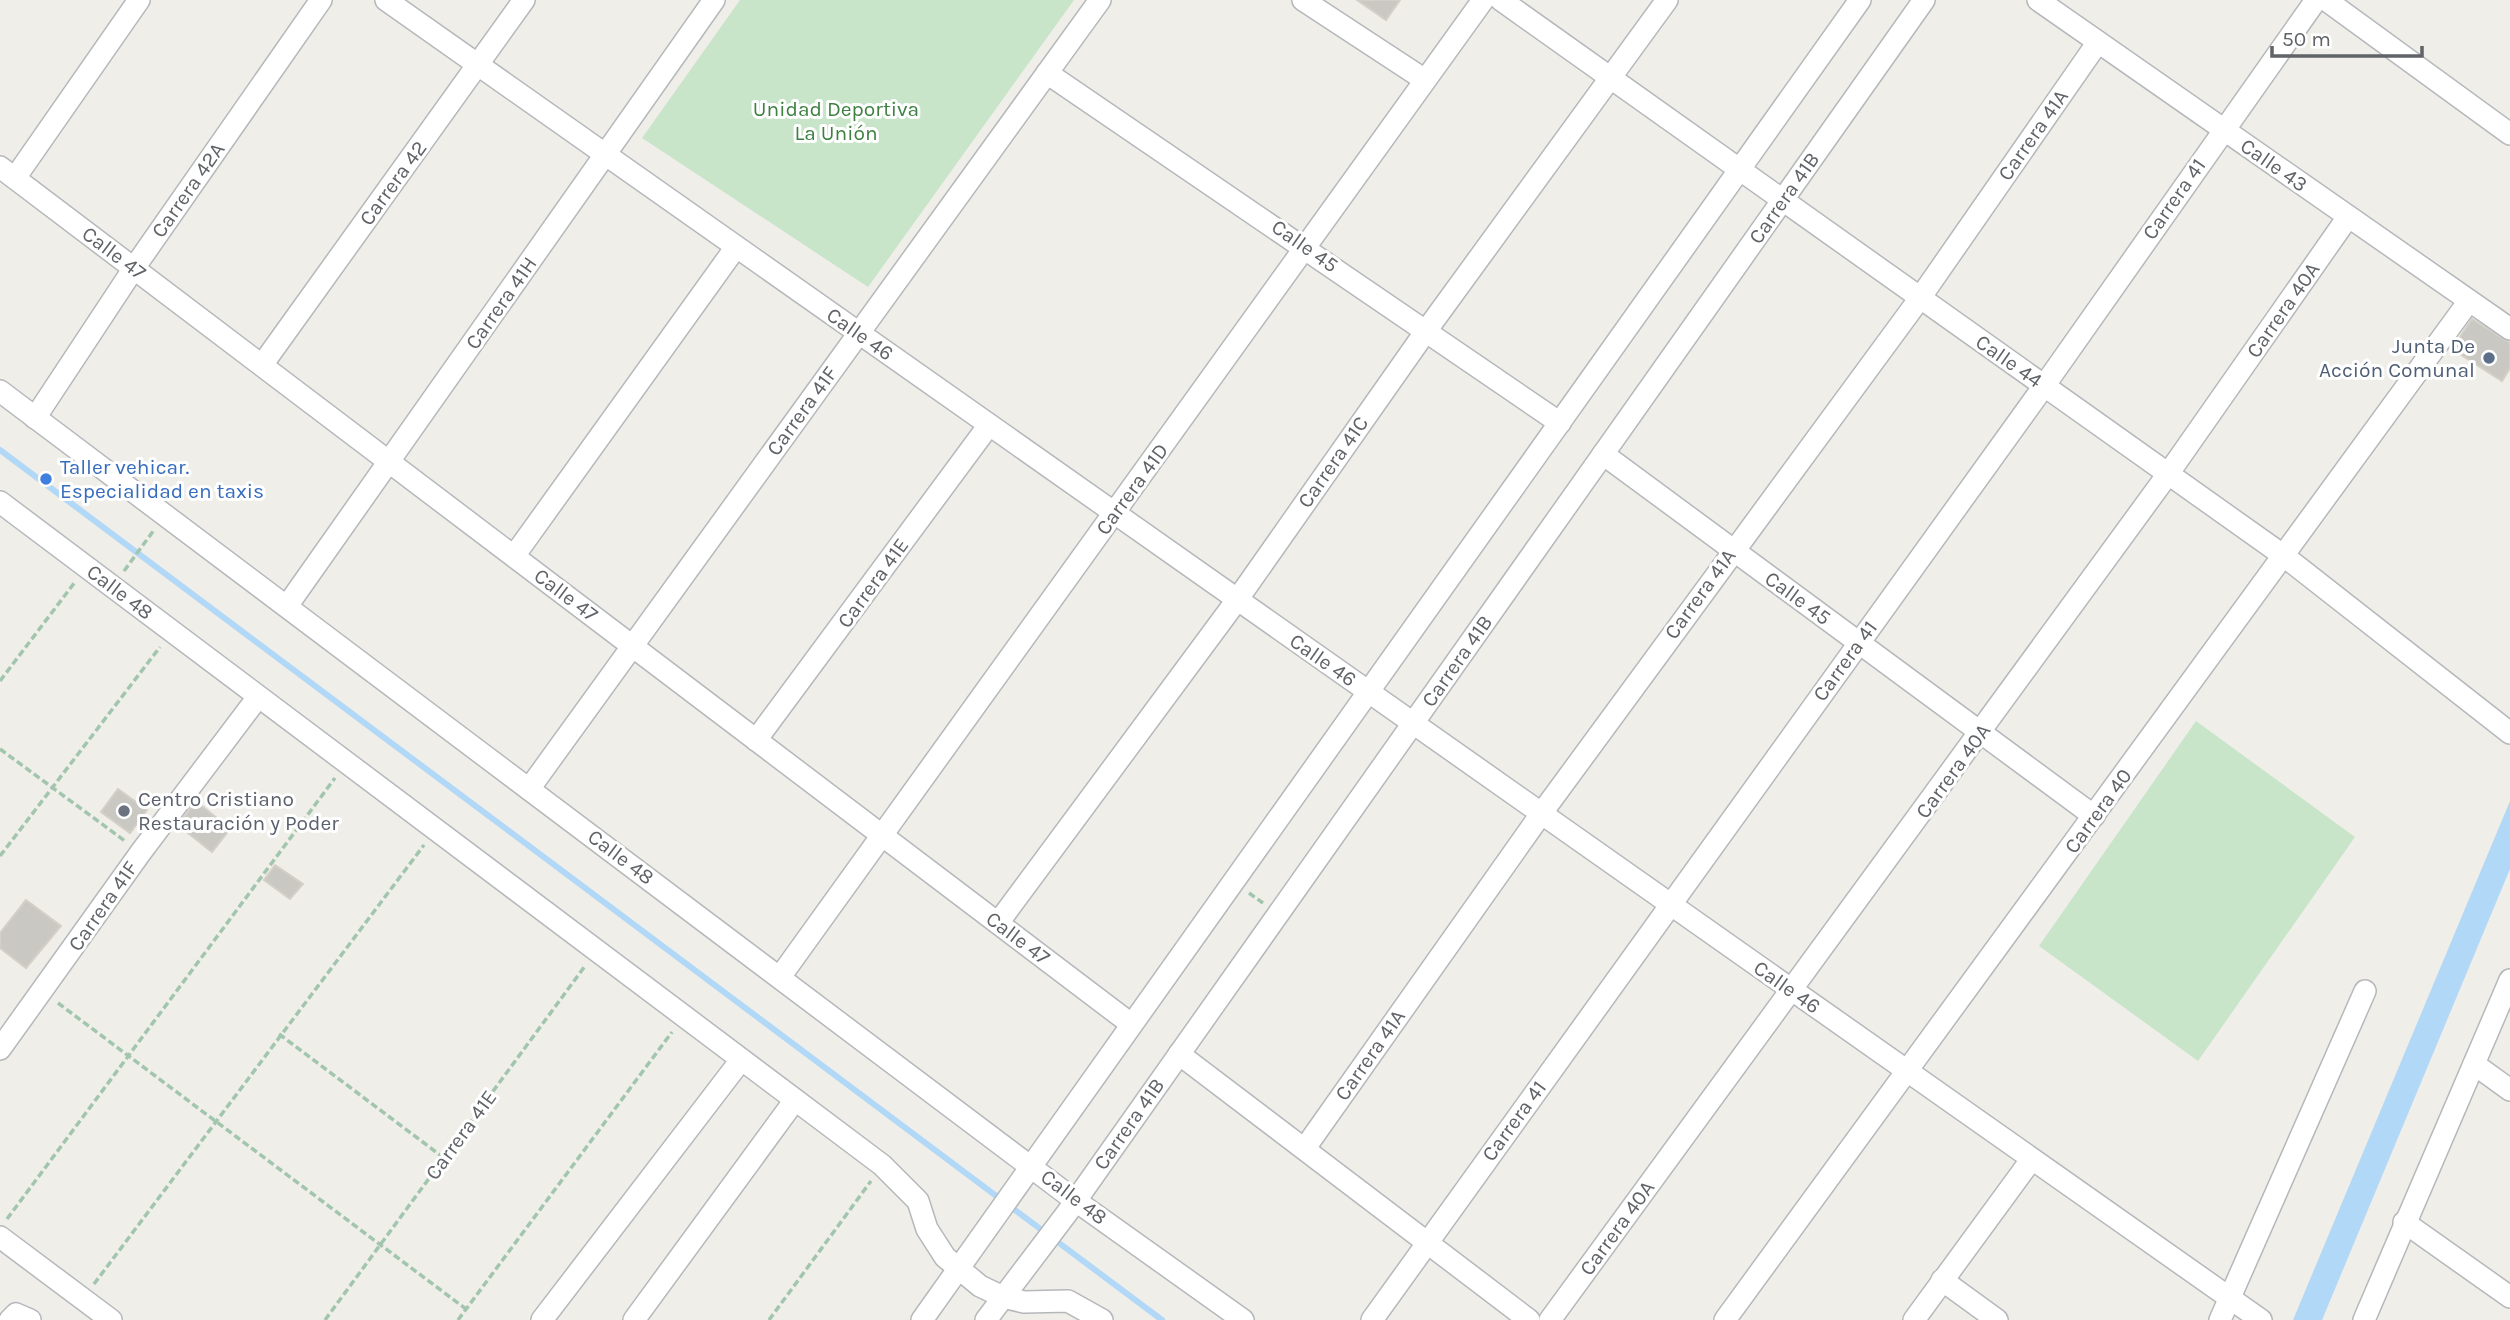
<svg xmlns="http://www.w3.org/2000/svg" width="2510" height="1320" font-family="Karla,sans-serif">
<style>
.green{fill:#c8e5c9}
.water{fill:#b2d8f7}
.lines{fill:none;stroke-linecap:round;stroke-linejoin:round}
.stream{stroke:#b2d8f7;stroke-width:6}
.building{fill:#c9c8c3;stroke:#d4d0c7;stroke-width:2}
.minor-casing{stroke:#b5b8bb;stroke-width:24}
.path{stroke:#a2c5ad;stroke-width:3.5;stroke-dasharray:7 3.5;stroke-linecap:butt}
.minor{stroke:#fff;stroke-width:21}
.service-dot{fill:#5c6f8a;stroke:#fff;stroke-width:2.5}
.shop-dot{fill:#3f7fe0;stroke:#fff;stroke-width:2.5}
.worship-dot{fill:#6b7280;stroke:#fff;stroke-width:2.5}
.labels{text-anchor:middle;stroke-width:6;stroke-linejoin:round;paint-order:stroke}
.park-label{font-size:21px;fill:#3e8041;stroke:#fff}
.street-label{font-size:21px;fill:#606367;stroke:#fff}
.service-label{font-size:21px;fill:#4e5e75;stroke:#fff;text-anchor:end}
.shop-label{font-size:21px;fill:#366cbe;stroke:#fff;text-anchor:start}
.worship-label{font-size:21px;fill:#5b616d;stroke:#fff;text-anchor:start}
</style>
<rect width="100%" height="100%" fill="#f0eee9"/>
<g class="green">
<polygon points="740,0 1074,0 868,287 642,138"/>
<polygon points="2196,721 2355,837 2198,1061 2039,946"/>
</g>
<polygon class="water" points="2510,801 2510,869 2322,1320 2293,1320"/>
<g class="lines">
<polyline class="stream" points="0,450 1162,1320"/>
</g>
<g class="building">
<polygon points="1357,0 1400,0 1386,20"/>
<polygon points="2472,319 2510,343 2510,368 2502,381 2452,349"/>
<polygon points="118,789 147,810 130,833 101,812"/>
<polygon points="196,801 230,829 212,852 178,825"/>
<polygon points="275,865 303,884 290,899 264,880"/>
<polygon points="26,900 61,926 26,968 0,948 0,933"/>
</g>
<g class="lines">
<defs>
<g id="minor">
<polyline points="386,0 2261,1320"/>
<polyline points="1303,0 1425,80"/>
<polyline points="1501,0 2284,556 2510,733"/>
<polyline points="2038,0 2510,329"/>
<polyline points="2326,0 2510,134"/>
<polyline points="1047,73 1560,423"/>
<polyline points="0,167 1131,1024"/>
<polyline points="15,178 139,0"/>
<polyline points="262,365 524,0"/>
<polyline points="0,391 1076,1201 1243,1320"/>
<polyline points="35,418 134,268 321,0"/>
<polyline points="1603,454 2094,816"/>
<polyline points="0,502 882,1165 918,1201 927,1229 945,1257 980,1286 1003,1297 1024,1302 1068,1301 1102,1320"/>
<polyline points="514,556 736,247"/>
<polyline points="287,606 714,0"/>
<polyline points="756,740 989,425"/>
<polyline points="529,789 1100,0"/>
<polyline points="998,923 1237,600 1426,331 1667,0"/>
<polyline points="780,977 1483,0"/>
<polyline points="0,1049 141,852 258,697"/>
<polyline points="1179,1054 1529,1320"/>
<polyline points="2474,1064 2510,1090"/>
<polyline points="1305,1148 1541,814 1920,298 2098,42"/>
<polyline points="2404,1222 2510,1297"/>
<polyline points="0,1237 111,1320"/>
<polyline points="1942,1280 1997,1320"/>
<polyline points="10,1320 16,1314 30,1320"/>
<polyline points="542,1320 741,1060"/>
<polyline points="634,1320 795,1100"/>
<polyline points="922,1320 1860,0"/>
<polyline points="986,1320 1067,1213 1924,0"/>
<polyline points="1372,1320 2044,386 2316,0"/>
<polyline points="1550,1320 2168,474 2348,217"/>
<polyline points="1725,1320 2469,301"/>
<polyline points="1914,1320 2031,1160"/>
<polyline points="2220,1320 2365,991"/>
<polyline points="2364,1320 2510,980"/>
</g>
</defs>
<use href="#minor" class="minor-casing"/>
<g class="path">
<polyline points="124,571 154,530"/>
<polyline points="0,681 75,582"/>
<polyline points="0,749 125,841"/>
<polyline points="0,856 160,647"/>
<polyline points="1249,893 1263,903"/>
<polyline points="58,1003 466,1309"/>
<polyline points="279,1034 444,1158"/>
<polyline points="7,1219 335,778"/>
<polyline points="94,1284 424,845"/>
<polyline points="325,1320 585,966"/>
<polyline points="458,1320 672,1032"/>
<polyline points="769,1320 871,1181"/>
</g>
<use href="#minor" class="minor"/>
</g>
<circle class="service-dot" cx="2489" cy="358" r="7"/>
<circle class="shop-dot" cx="46" cy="479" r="7"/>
<circle class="worship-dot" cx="124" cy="811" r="7"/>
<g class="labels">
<g class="park-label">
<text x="836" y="116">Unidad Deportiva<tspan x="836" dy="24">La Unión</tspan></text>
</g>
<g class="street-label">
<text transform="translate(2033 135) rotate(-55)" y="7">Carrera 41A</text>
<text transform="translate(2274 165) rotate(35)" y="7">Calle 43</text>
<text transform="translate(393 183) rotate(-54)" y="7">Carrera 42</text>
<text transform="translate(188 190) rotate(-55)" y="7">Carrera 42A</text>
<text transform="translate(1784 198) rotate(-55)" y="7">Carrera 41B</text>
<text transform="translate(2174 199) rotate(-55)" y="7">Carrera 41</text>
<text transform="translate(1305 246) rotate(35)" y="7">Calle 45</text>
<text transform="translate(114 253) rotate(37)" y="7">Calle 47</text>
<text transform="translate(501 303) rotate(-55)" y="7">Carrera 41H</text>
<text transform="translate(2283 310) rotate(-55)" y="7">Carrera 40A</text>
<text transform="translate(860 334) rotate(35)" y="7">Calle 46</text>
<text transform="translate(2009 361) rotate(35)" y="7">Calle 44</text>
<text transform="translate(802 411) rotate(-54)" y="7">Carrera 41F</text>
<text transform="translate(1333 462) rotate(-55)" y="7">Carrera 41C</text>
<text transform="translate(1132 489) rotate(-54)" y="7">Carrera 41D</text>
<text transform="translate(873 583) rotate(-54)" y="7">Carrera 41E</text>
<text transform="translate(120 592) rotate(37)" y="7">Calle 48</text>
<text transform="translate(1700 594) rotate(-54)" y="7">Carrera 41A</text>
<text transform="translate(566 595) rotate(37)" y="7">Calle 47</text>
<text transform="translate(1798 598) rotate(36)" y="7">Calle 45</text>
<text transform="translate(1323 660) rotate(35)" y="7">Calle 46</text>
<text transform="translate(1457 661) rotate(-55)" y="7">Carrera 41B</text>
<text transform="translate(1845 661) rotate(-54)" y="7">Carrera 41</text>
<text transform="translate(1953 771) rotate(-54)" y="7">Carrera 40A</text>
<text transform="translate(2098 811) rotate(-54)" y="7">Carrera 40</text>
<text transform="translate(621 857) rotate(37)" y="7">Calle 48</text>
<text transform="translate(103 906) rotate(-55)" y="7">Carrera 41F</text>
<text transform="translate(1018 938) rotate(37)" y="7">Calle 47</text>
<text transform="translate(1787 987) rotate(35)" y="7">Calle 46</text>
<text transform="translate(1370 1055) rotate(-55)" y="7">Carrera 41A</text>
<text transform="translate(1514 1121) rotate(-54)" y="7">Carrera 41</text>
<text transform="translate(1129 1124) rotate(-55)" y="7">Carrera 41B</text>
<text transform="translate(461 1135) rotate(-54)" y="7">Carrera 41E</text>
<text transform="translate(1074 1197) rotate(37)" y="7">Calle 48</text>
<text transform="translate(1617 1228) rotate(-54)" y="7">Carrera 40A</text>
</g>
<g class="service-label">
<text x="2475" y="353">Junta De<tspan x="2475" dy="24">Acción Comunal</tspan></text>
</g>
<g class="shop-label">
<text x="60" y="474">Taller vehicar.<tspan x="60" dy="24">Especialidad en taxis</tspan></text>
</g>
<g class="worship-label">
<text x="138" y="806">Centro Cristiano<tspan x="138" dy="24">Restauración y Poder</tspan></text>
</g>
</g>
<path d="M2272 46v10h150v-10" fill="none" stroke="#606367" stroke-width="3.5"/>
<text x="2282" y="46" font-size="21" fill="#606367" stroke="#ffffff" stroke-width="5" paint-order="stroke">50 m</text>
</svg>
